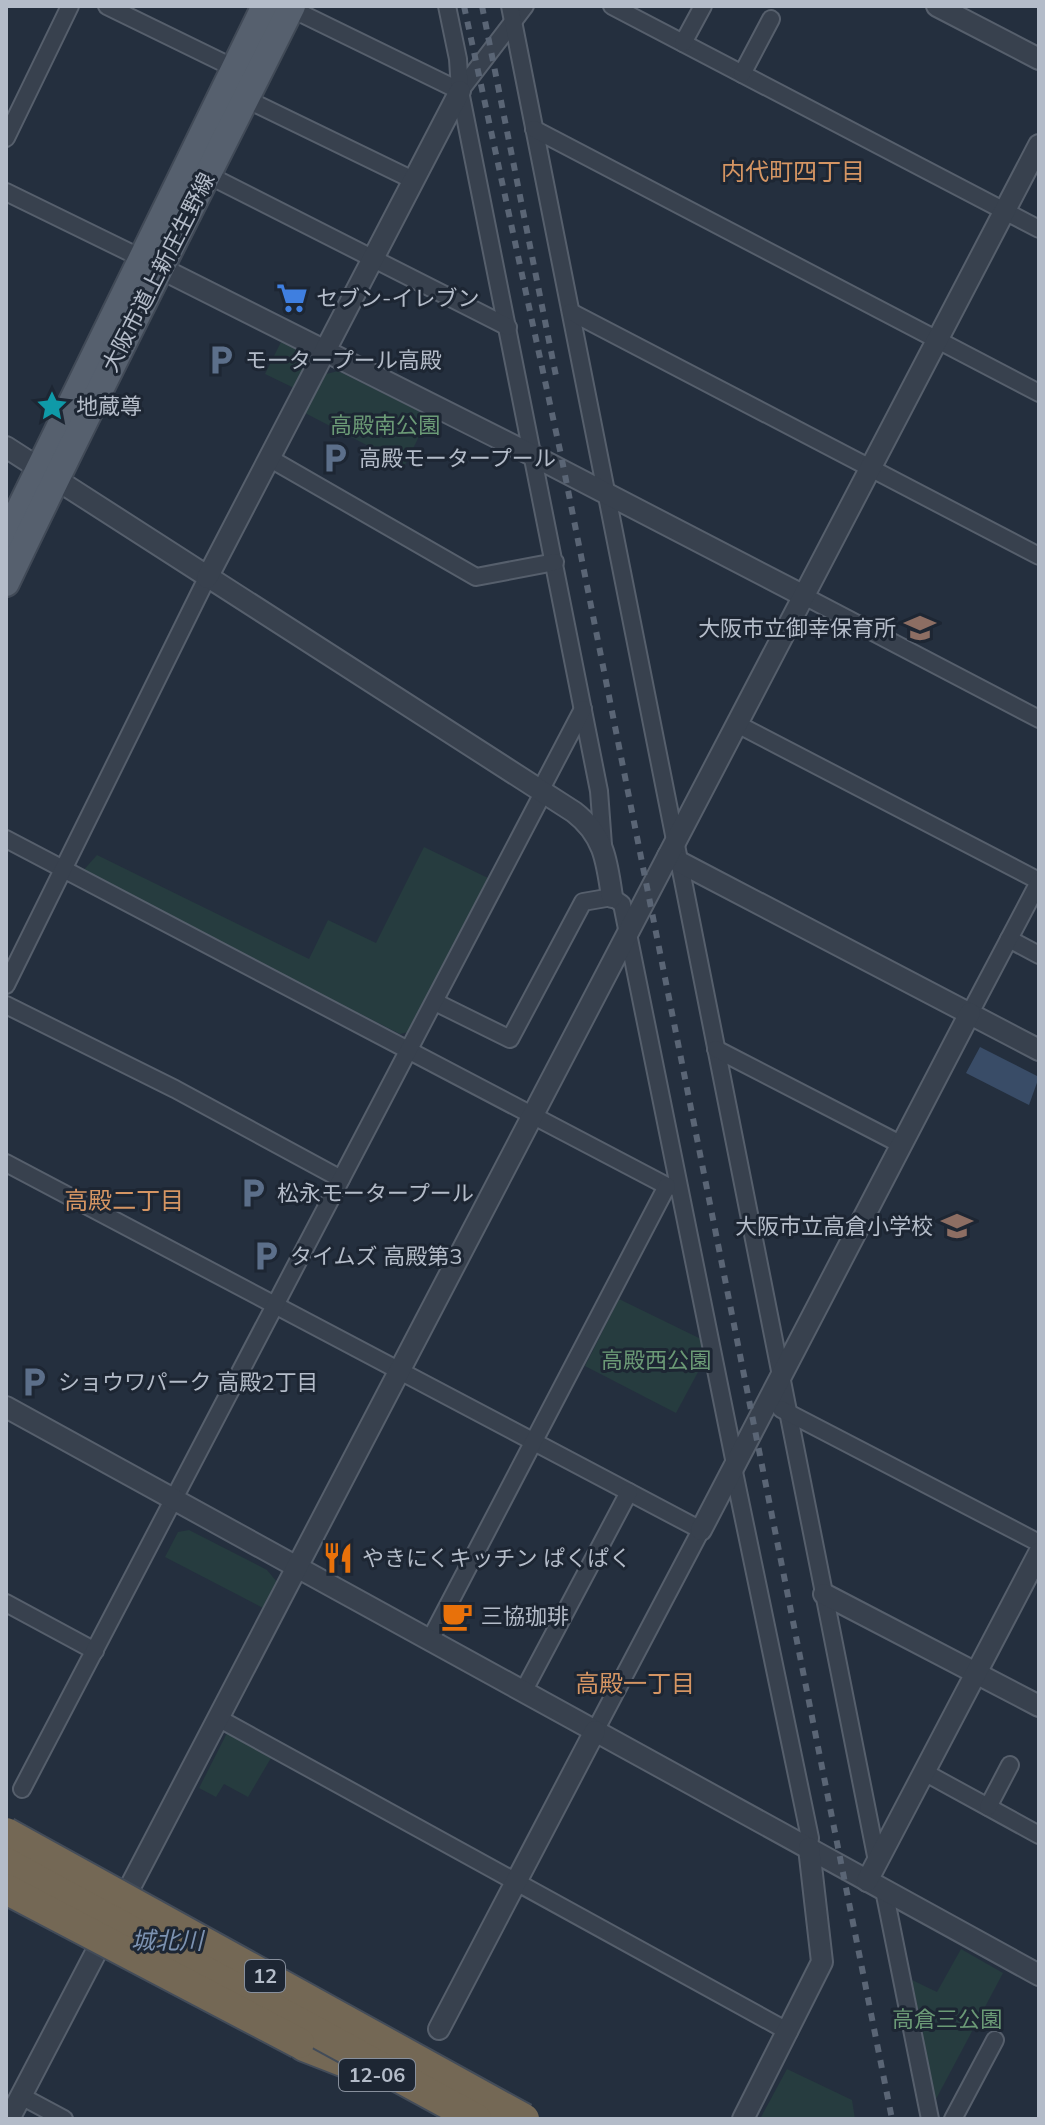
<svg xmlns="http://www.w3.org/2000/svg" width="1045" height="2125" font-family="Mulish,'Noto Sans JP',sans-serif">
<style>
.green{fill:#263c3f}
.water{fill:#394c67}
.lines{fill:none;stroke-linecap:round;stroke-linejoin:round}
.minor-casing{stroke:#565f6c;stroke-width:20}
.tertiary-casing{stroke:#565f6c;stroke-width:24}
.primary-casing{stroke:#414a57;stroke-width:30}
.motorway-casing{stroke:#434c59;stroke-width:34}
.minor{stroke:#38414e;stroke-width:16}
.tertiary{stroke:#38414e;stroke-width:20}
.primary{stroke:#56606e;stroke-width:26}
.motorway{stroke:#746855;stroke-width:30}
.rail{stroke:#5a6575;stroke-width:6;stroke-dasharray:8 8;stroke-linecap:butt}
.motorway-bridge-casing{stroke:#434c59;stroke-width:34;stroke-linecap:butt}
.motorway-bridge{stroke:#746855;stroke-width:30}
.labels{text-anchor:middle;stroke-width:6;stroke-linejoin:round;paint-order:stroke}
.shield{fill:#1d2633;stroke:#878f9c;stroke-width:2}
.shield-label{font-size:20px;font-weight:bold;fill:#b4bcc9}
.street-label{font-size:22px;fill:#b4bcc9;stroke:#1d2633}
.poi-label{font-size:22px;fill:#b4bcc9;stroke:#1d2633;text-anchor:start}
.park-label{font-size:22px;fill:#6b9a76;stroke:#1d2633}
.neighbourhood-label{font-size:24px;fill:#d59563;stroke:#1d2633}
.water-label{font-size:24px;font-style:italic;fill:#7c92b1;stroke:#1d2633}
</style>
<rect width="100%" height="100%" fill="#242f3e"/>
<g class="green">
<polygon points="281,342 305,353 308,361 294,388 265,374"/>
<polygon points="338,371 429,416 405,465 305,413 326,374"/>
<polygon points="424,847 488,878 413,1031 400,1034 81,873 97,855 309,959 328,920 376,943"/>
<polygon points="619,1299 701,1339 705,1359 676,1413 585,1366"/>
<polygon points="189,1530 267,1570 277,1582 263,1608 165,1557 178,1532"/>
<polygon points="227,1733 271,1758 248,1797 224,1784 216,1797 199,1788"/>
<polygon points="961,1949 1003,1973 935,2101 912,1980 937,1992"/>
<polygon points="787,2069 852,2100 855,2119 760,2119"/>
</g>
<polygon class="water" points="980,1047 1039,1077 1029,1105 966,1073"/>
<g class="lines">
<defs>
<g id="minor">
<polyline points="107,6 234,68"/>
<polyline points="286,6 460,91 525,6"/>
<polyline points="447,6 458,59 460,91 599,791 603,845"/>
<polyline points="510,6 877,1861"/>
<polyline points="612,6 1039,229"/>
<polyline points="683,43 703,6"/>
<polyline points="742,74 771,19"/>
<polyline points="246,99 413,180"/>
<polyline points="534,129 1039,393"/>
<polyline points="6,138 70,6"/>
<polyline points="208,175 508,327"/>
<polyline points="6,192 141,258"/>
<polyline points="571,312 1039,556"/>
<polyline points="269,458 476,577 555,562"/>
<polyline points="804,596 1039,719"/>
<polyline points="737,724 1039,881"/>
<polyline points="540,791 583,709"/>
<polyline points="6,839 667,1186 678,1187"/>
<polyline points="1009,939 1039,955"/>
<polyline points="6,985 207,578"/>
<polyline points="435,1002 510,1039 583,902 612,897 622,904 735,1464"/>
<polyline points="6,1005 175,1089 341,1179"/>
<polyline points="970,1013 1039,882"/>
<polyline points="716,1049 902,1145"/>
<polyline points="6,1163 701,1530 595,1731"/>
<polyline points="781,1409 1039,1543"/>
<polyline points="733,1467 810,1838 809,1848"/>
<polyline points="6,1603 95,1651"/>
<polyline points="430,1640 667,1186"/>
<polyline points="523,1692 629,1492"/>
<polyline points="218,1718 789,2032"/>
<polyline points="924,1772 1039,1835"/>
<polyline points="22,1789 543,793"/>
<polyline points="988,1807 1010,1765"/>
<polyline points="884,1890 930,2119"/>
<polyline points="21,2096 64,2119"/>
<polyline points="953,2119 995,2040"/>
</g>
<g id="tertiary">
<polyline points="937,6 1039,59"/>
<polyline points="148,262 534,456 804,596"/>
<path d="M6,447l568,365c30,23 33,49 38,85"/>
<polyline points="207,578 460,91"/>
<polyline points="668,856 1039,1050"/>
<polyline points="6,1407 1039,1975"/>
<polyline points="701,1530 970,1013"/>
<polyline points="824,1594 1039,1706"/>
<polyline points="867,1881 1039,1553"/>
<polyline points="439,2029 595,1731"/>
<polyline points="9,2119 1039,145"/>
<polyline points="743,2119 822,1962 809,1848"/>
</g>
<g id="primary">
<polyline points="6,537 265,6"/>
<path d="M6,583c92,-194 190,-384 286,-577"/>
</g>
<polyline id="motorway" points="304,2046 363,2069"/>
</defs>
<use href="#minor" class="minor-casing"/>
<use href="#tertiary" class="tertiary-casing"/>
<use href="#primary" class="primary-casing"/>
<use href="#motorway" class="motorway-casing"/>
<use href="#minor" class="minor"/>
<use href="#tertiary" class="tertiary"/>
<use href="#primary" class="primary"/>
<use href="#motorway" class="motorway"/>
<g class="rail">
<polyline points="464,6 561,455 892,2119"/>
<polyline points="482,6 557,381"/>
</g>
<defs>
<g id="motorway-bridge">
<polyline points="6,1833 524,2119"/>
<polyline points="6,1863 476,2119"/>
<polyline points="6,1889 299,2043"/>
</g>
</defs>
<use href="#motorway-bridge" class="motorway-bridge-casing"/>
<use href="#motorway-bridge" class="motorway-bridge"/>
</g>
<defs>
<symbol id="supermarket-bare" viewBox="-9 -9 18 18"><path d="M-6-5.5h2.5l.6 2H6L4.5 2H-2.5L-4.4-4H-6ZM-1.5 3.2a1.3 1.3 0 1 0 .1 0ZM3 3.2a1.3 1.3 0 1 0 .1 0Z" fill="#3f7fe0" stroke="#1d2633" stroke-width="2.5" paint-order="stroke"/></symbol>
<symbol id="parking-bare" viewBox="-9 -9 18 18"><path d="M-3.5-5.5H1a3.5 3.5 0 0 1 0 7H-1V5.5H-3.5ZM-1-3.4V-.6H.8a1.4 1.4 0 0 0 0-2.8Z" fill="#5c6f8a" stroke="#1d2633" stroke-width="2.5" paint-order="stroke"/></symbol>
<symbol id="sight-bare" viewBox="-9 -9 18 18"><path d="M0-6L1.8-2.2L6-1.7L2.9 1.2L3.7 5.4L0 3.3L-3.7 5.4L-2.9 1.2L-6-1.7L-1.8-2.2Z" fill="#0f9aa8" stroke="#1d2633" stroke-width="2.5" paint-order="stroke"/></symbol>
<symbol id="school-bare" viewBox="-9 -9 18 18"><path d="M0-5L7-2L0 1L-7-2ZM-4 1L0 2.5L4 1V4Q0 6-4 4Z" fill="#8d6e63" stroke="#1d2633" stroke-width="2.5" paint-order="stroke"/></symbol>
<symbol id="restaurant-bare" viewBox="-9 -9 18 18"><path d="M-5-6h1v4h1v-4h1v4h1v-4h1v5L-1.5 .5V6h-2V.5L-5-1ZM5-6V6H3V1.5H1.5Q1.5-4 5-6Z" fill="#e8710a" stroke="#1d2633" stroke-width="2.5" paint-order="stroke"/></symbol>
<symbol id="cafe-bare" viewBox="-9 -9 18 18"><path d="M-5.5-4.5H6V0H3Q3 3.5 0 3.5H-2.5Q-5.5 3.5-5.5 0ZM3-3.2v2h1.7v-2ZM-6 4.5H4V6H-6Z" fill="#e8710a" stroke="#1d2633" stroke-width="2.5" paint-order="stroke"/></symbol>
</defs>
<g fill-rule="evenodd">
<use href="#supermarket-bare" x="270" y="276" width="44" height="44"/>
<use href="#parking-bare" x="199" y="338" width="44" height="44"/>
<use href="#sight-bare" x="30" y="384" width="44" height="44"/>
<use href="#parking-bare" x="313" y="436" width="44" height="44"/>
<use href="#school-bare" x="898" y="606" width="44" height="44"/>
<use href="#parking-bare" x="231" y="1171" width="44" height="44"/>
<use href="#school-bare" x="935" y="1204" width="44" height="44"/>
<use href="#parking-bare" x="244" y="1234" width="44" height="44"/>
<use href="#parking-bare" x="12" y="1360" width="44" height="44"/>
<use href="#restaurant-bare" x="316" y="1536" width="44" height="44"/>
<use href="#cafe-bare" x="435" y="1594" width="44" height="44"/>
</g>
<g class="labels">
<g class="shield">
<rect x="245" y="1960" width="40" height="32" rx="6"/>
<rect x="339" y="2059" width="76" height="32" rx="6"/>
</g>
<g class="shield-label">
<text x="265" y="1983">12</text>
<text x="377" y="2082">12-06</text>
</g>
<g class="street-label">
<text transform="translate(158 272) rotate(-63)" y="8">大阪市道上新庄生野線</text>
</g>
<g class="poi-label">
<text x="316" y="306">セブン-イレブン</text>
<text x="245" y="368">モータープール高殿</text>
<text x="76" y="414">地蔵尊</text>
<text x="359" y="466">高殿モータープール</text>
<text x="896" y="636" text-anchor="end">大阪市立御幸保育所</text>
<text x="277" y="1201">松永モータープール</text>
<text x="933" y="1234" text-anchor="end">大阪市立高倉小学校</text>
<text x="290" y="1264">タイムズ 高殿第3</text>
<text x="58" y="1390">ショウワパーク 高殿2丁目</text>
<text x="362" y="1566">やきにくキッチン ぱくぱく</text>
<text x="481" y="1624">三協珈琲</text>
</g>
<g class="park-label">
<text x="385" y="433">高殿南公園</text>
<text x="656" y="1368">高殿西公園</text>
<text x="947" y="2027">高倉三公園</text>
</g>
<g class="neighbourhood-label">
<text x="793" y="180">内代町四丁目</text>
<text x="124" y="1209">高殿二丁目</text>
<text x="635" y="1692">高殿一丁目</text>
</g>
<g class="water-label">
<text x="167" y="1949">城北川</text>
</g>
</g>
<rect width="1045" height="2125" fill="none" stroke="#b4bcc9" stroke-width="16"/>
</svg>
